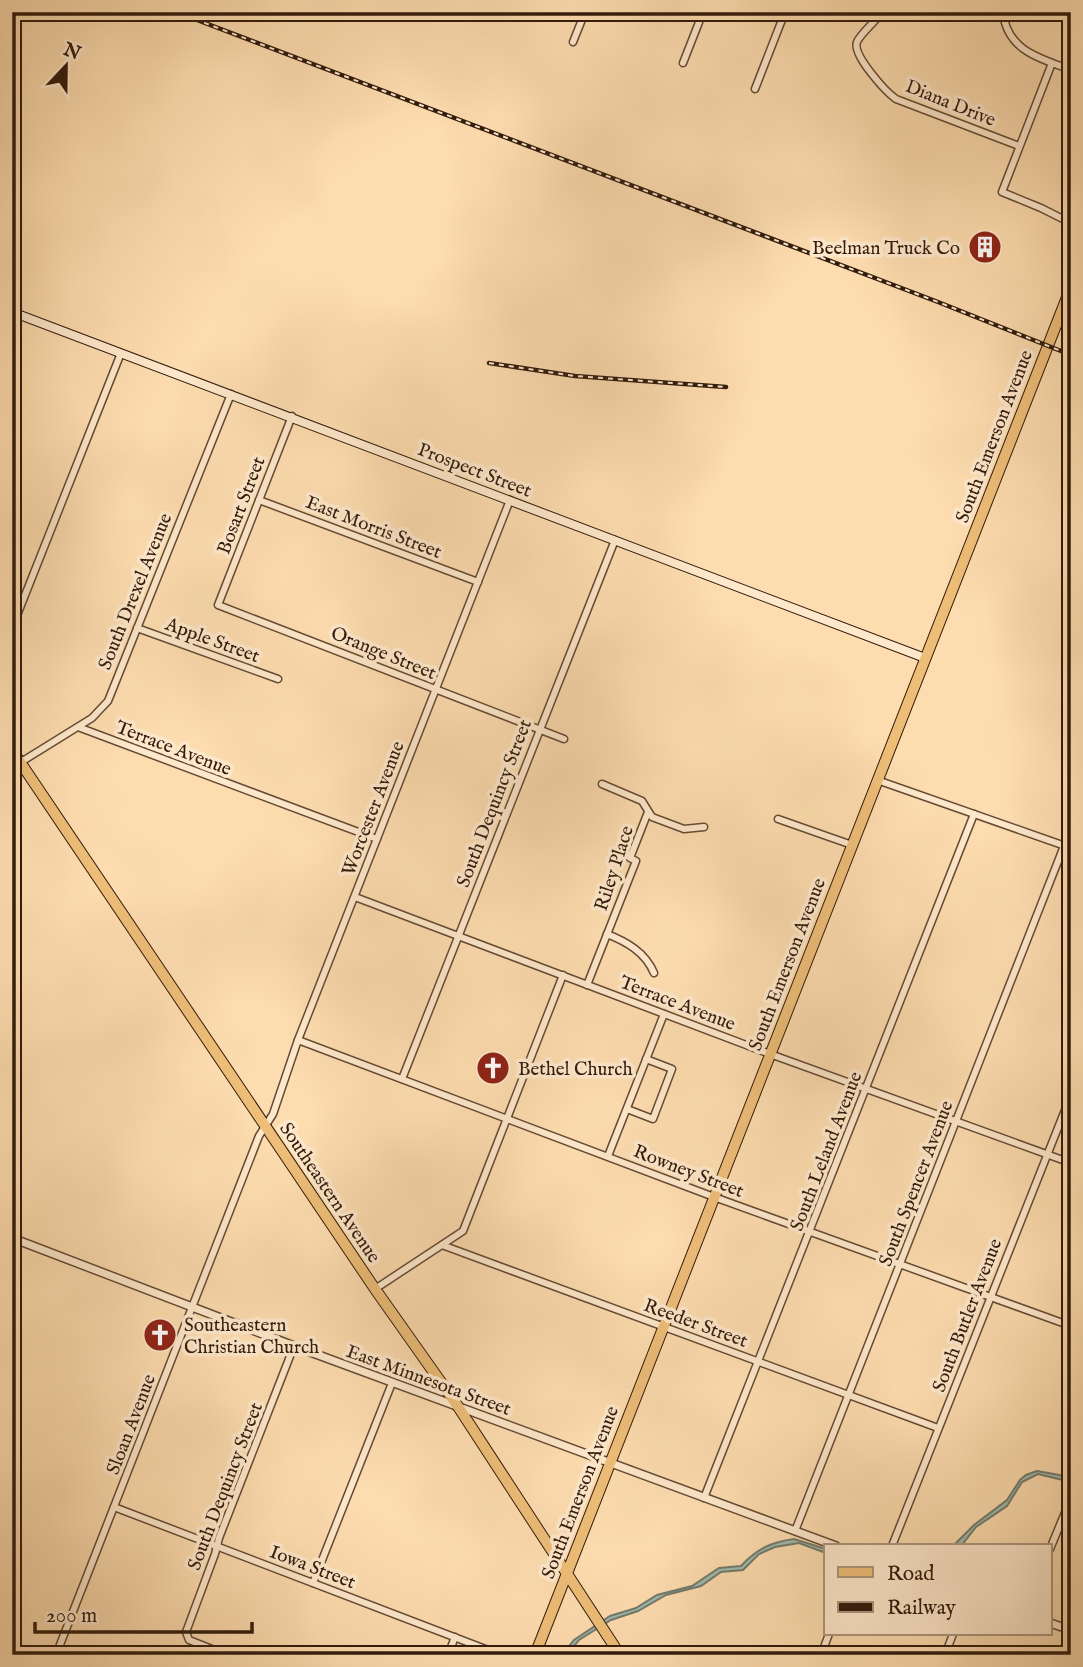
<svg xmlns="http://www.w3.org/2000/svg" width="1083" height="1667" font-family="'IM FELL English',serif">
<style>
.water{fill:#9fbbae;stroke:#737b6d;stroke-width:2}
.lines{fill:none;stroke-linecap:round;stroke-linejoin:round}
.minor-casing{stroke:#654b35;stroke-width:9}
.tertiary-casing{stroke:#654b35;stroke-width:10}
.secondary-casing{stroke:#321b0c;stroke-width:10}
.primary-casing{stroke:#321b0c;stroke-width:12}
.minor{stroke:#fee8cb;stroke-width:6}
.tertiary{stroke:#fee8cb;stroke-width:7}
.secondary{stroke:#fee8cb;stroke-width:8}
.primary{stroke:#eebe78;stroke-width:10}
.rail-casing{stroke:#321b0c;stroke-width:4.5}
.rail{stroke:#fee8cb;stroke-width:2;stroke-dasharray:5;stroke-linecap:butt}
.labels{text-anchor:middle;stroke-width:7;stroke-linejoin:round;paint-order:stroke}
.street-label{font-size:19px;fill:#321b0c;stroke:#fee8cb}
.poi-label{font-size:19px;fill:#321b0c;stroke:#fee8cb;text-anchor:start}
</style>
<rect width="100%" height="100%" fill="#fddcaf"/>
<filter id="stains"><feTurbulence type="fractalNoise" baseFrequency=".00286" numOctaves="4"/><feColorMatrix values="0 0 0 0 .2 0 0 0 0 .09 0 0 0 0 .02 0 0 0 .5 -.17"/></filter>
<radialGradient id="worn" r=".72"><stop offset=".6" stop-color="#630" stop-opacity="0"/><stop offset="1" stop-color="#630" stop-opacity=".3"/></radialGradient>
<g class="water">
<polygon points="1037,1471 1071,1477 1071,1482 1038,1474 1022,1482 1007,1506 976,1527 961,1546 953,1546 974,1525 1007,1500 1020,1480 1026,1475"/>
<path d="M794,1539l32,10v4l-27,-10 -24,4 -16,7 -16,16 -22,2 -20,14 -35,9 -28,16 -27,9 -32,20 -12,15h-5l12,-15 36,-24 26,-8 21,-13 35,-9 27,-18 22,-2c16,-17 30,-24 53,-27z"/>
</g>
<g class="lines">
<defs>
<g id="minor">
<path d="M882,12c-6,9 -22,22 -25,30 -5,13 29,50 39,57l123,47"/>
<path d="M1003,12c4,39 37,46 68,58"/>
<polyline points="573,42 585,12"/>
<polyline points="683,63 703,12"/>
<polyline points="1052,63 1002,192 1041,208 1071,223"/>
<polyline points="755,89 785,12"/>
<polyline points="292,416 218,605 564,739"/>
<polyline points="259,500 478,582"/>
<polyline points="12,628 121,353"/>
<polyline points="137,628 278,679"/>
<polyline points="78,727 377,839"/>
<polyline points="21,762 92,718 108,701 231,394"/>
<polyline points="877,780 1071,848"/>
<polyline points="602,784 642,801 652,817 684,829 704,827"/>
<polyline points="778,819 852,845"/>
<polyline points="355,897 770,1054 1071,1163"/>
<path d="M607,934c20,8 38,18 47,39"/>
<polyline points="587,985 636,861 630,858 648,812"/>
<polyline points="298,1040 714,1197 1071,1326"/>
<polyline points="402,1079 615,540"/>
<polyline points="627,1109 653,1119 672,1069 646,1059"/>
<polyline points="608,1156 664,1014"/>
<polyline points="442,1245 938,1428"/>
<polyline points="375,1289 463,1231 563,975"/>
<polyline points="704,1498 974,814"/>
<polyline points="114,1507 501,1655"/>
<polyline points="795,1531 1064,846"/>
<polyline points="892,1546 1071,1095"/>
<polyline points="1050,1549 1071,1498"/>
<polyline points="313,1583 392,1383"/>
<polyline points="56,1655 259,1136 273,1114 298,1040 510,500"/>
<polyline points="227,1655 189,1640 186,1632 215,1554 219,1538 294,1346"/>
<polyline points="448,1655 455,1637"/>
<polyline points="821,1655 829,1634"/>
<polyline points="945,1655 953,1634"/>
</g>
<g id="tertiary">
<polyline points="12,1238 294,1346 836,1546"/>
<polyline points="1050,1623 1071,1630"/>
</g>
<polyline id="secondary" points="12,312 925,658"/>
<g id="primary">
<polyline points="12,750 375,1289 457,1405 620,1655"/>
<polyline points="535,1655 1071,287"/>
</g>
</defs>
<use href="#minor" class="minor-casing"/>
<use href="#tertiary" class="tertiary-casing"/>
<use href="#secondary" class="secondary-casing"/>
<use href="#primary" class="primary-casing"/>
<use href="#minor" class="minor"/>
<use href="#tertiary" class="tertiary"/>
<use href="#secondary" class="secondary"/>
<use href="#primary" class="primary"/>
<defs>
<g id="rail">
<polyline points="176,12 938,302 1071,355"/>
<polyline points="489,363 575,376 726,387"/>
</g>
</defs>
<use href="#rail" class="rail-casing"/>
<use href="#rail" class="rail"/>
</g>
<defs>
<symbol id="building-disc" viewBox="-11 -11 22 22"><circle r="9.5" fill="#8f2418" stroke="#fee8cb"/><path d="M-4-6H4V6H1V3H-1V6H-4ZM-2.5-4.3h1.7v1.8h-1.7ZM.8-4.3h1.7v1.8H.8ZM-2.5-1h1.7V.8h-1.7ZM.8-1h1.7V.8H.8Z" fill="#fff"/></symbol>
<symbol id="church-disc" viewBox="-11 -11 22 22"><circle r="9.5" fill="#8f2418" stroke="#fee8cb"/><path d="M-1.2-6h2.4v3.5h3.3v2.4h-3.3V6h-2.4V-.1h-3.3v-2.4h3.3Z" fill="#fff"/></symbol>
</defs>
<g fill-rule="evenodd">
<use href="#building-disc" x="966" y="228" width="38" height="38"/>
<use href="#church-disc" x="474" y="1049" width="38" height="38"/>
<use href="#church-disc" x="141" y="1316" width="38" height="38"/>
</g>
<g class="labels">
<g class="street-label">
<text transform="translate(951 102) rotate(22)" y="7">Diana Drive</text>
<text transform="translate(993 436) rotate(-69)" y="7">South Emerson Avenue</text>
<text transform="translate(475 469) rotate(21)" y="7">Prospect Street</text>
<text transform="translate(240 505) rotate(-69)" y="7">Bosart Street</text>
<text transform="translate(374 526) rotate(21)" y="7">East Morris Street</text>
<text transform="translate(134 591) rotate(-68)" y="7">South Drexel Avenue</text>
<text transform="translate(213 639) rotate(20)" y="7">Apple Street</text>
<text transform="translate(384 652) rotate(22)" y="7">Orange Street</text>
<text transform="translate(174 747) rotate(21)" y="7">Terrace Avenue</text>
<text transform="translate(493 803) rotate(-69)" y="7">South Dequincy Street</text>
<text transform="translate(372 808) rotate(-69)" y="7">Worcester Avenue</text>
<text transform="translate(613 868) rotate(-72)" y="7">Riley Place</text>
<text transform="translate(786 964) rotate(-69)" y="7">South Emerson Avenue</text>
<text transform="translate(678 1002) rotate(21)" y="7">Terrace Avenue</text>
<text transform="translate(825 1151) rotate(-69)" y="7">South Leland Avenue</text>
<text transform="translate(689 1170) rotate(21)" y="7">Rowney Street</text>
<text transform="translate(915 1183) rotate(-69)" y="7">South Spencer Avenue</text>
<text transform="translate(331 1192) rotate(56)" y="7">Southeastern Avenue</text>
<text transform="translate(966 1315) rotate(-69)" y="7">South Butler Avenue</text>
<text transform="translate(696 1322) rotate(20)" y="7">Reeder Street</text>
<text transform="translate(429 1379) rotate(20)" y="7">East Minnesota Street</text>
<text transform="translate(130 1424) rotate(-69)" y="7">Sloan Avenue</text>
<text transform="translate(224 1486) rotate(-69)" y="7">South Dequincy Street</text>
<text transform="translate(579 1492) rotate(-69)" y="7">South Emerson Avenue</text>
<text transform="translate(313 1566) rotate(21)" y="7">Iowa Street</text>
</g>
<g class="poi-label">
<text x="960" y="254" text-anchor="end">Beelman Truck Co</text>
<text x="518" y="1075">Bethel Church</text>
<text x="184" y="1331">Southeastern<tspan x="184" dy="22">Christian Church</tspan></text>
</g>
</g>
<rect width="1083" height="1667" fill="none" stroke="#fddcaf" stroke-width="42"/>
<rect x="14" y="14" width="1055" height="1639" fill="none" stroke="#321b0c" stroke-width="3.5"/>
<rect x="21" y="21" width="1041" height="1625" fill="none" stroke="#321b0c" stroke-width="2"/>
<rect x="824" y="1544" width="228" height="91" fill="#fee8cb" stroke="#ac967f" stroke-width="2"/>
<rect x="838" y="1567" width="35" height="10" fill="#eebe78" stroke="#ac967f" stroke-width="2"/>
<text x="887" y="1580" font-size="21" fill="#321b0c">Road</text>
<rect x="838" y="1602" width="35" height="10" fill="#321b0c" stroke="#ac967f" stroke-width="2"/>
<text x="887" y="1614" font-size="21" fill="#321b0c">Railway</text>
<g transform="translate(66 66) rotate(22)" stroke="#fee8cb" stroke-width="5" paint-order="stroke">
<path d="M0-5L12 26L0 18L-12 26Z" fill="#321b0c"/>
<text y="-10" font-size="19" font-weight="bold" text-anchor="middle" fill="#321b0c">N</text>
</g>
<path d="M35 1622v10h217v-10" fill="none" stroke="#321b0c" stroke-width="3.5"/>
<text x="46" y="1622" font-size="21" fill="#321b0c" stroke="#fee8cb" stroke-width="5" paint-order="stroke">200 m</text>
<rect width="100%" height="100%" filter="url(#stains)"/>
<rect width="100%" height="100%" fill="url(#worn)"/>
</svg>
